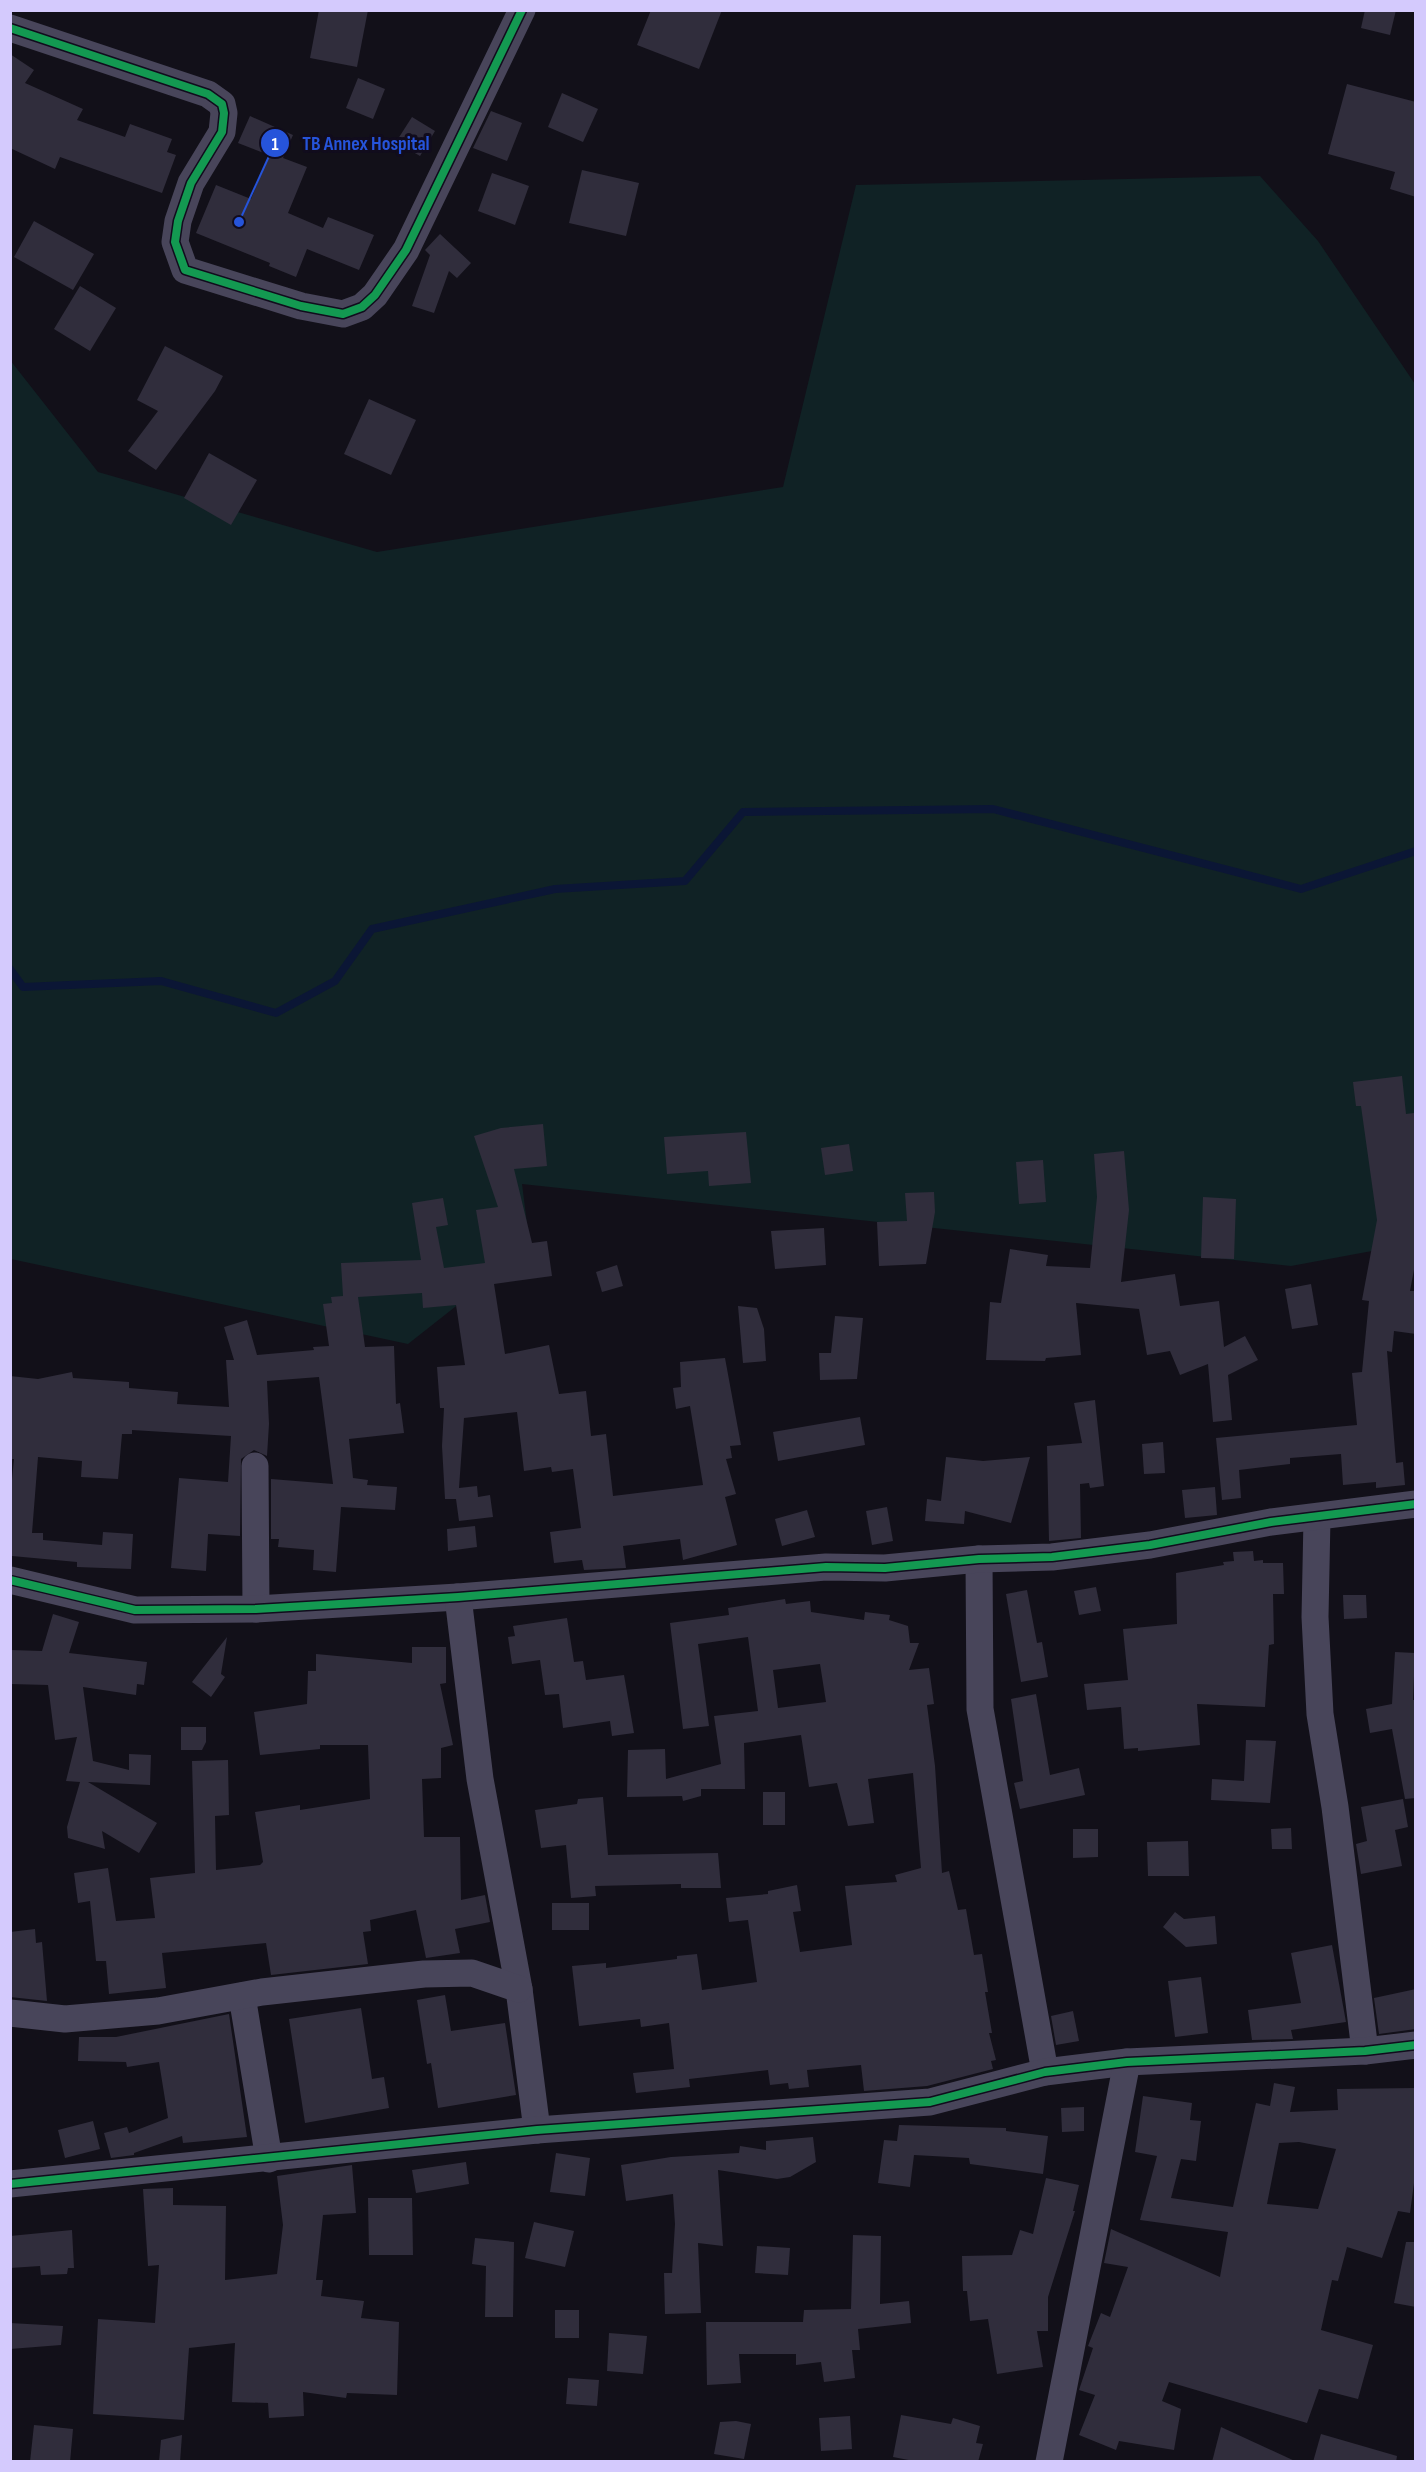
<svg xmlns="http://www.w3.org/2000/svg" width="1426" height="2472" font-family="'Sofia Sans Condensed',sans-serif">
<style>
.green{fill:#102225}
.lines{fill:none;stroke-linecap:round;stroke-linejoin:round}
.stream{stroke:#0b1635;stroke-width:8}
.building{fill:#302d3c;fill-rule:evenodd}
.street{stroke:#48455a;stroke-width:27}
.cycleway-casing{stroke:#110c1d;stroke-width:11}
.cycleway{stroke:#139951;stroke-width:8}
.leader{fill:none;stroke:#2654da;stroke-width:2}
.callout-dot{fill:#2654da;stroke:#110c1d;stroke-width:2}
.mark-label{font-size:18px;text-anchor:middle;font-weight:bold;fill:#fff}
.callout-label{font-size:20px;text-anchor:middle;font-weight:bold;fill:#2654da;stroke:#110c1d;stroke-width:6;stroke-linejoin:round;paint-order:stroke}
</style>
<rect width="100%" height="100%" fill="#121019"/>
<polygon class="green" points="1260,176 1318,241 1415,384 1415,1243 1291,1266 522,1184 530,1248 408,1344 11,1259 10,360 98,472 377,552 783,487 856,185"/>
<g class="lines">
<polyline class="stream" points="10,969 23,987 161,981 276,1013 335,981 372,929 555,889 685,881 743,812 993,809 1301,889 1416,851"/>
</g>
<g class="building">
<polygon points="319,10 368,10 357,67 310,58"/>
<polygon points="651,10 722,10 699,69 637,45"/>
<polygon points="1365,10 1396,10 1390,35 1361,28"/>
<polygon points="10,54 34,70 25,83 83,109 77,120 125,137 130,124 172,139 167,152 176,155 162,193 60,157 55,169 10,148"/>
<polygon points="358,78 385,89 373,119 346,108"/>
<polygon points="1347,84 1416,102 1416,197 1390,189 1395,172 1328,154"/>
<polygon points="562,93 598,109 583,142 548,127"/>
<polygon points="491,111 522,123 507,161 473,148"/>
<polygon points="250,116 293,135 283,158 307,167 288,213 323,228 328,217 374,235 359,270 307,249 296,277 269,266 270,263 196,233 216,185 251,199 269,155 238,143"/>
<polygon points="412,117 435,131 420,156 396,142"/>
<polygon points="582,170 639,183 626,236 569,223"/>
<polygon points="492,173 529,186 515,225 478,211"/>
<polygon points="34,221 94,254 73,290 14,257"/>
<polygon points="440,234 471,263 457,278 449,271 434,313 412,306 430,255 425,250"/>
<polygon points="80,286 116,308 90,351 54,329"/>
<polygon points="165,346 223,376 215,391 156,470 128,451 158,411 137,400"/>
<polygon points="369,399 416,420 391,475 344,454"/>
<polygon points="209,453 257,480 231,525 184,498"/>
<polygon points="1402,1076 1406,1114 1414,1113 1416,1126 1416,1259 1410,1291 1416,1291 1416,1334 1394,1331 1392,1352 1387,1351 1396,1463 1403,1462 1405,1485 1376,1488 1376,1482 1343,1485 1341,1454 1290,1458 1290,1464 1239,1470 1241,1498 1222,1500 1216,1438 1357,1425 1352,1373 1362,1372 1369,1301 1362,1300 1377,1220 1361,1106 1356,1106 1353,1082"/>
<polygon points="543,1124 547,1166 514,1169 532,1243 547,1241 552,1276 494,1284 505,1354 549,1345 559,1394 586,1391 591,1436 606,1434 613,1496 703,1485 690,1406 676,1409 673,1388 681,1387 680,1362 725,1358 741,1445 730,1446 732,1458 726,1459 736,1494 725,1497 737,1545 683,1560 680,1539 623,1546 626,1568 584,1570 582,1560 554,1563 550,1532 581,1528 573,1469 552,1472 551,1467 524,1471 517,1412 464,1418 459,1488 477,1486 478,1497 490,1495 493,1517 459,1521 456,1499 445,1499 442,1446 444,1408 440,1408 437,1367 465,1365 456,1305 423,1308 422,1293 358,1297 365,1347 394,1346 396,1404 400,1403 404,1433 349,1439 353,1478 368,1480 367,1485 397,1487 395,1510 341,1507 336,1572 313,1570 314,1550 278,1547 279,1539 271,1539 271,1479 333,1484 319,1377 267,1381 269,1424 267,1456 254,1450 241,1459 240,1536 208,1534 206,1571 171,1568 179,1478 228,1482 231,1436 132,1430 132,1434 122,1434 118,1479 81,1477 82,1461 38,1457 32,1533 43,1533 43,1540 102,1545 103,1532 133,1534 131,1569 77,1567 77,1562 12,1556 10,1500 14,1459 10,1459 10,1376 38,1379 72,1372 73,1378 129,1382 129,1388 178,1392 177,1404 229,1407 226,1360 234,1360 224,1327 247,1320 257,1355 314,1350 313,1347 329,1346 323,1304 332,1303 331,1297 343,1296 341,1263 421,1260 412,1203 443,1198 448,1225 436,1227 444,1268 485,1263 476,1210 498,1207 474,1136 501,1128"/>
<polygon points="746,1132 751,1183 709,1186 708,1171 667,1174 664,1137"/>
<polygon points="849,1144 853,1171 825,1175 821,1148"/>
<polygon points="1124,1151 1129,1210 1121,1282 1175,1274 1180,1306 1219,1301 1224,1347 1245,1336 1258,1360 1228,1375 1232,1420 1213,1422 1208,1364 1180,1375 1170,1351 1147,1355 1139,1309 1076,1303 1081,1355 1046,1358 1045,1361 986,1360 990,1302 1001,1303 1010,1249 1048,1255 1046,1266 1090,1268 1097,1197 1094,1154"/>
<polygon points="1043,1160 1046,1202 1019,1204 1016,1162"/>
<polygon points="934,1192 935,1212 926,1264 879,1266 877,1222 907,1221 905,1193"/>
<polygon points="1203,1197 1236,1199 1234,1259 1201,1258"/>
<polygon points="824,1228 826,1265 775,1269 771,1231"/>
<polygon points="617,1265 623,1286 602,1292 596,1272"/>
<polygon points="1311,1284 1318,1325 1292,1329 1285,1289"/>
<polygon points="738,1306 757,1308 764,1329 766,1361 743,1363"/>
<polygon points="835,1316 863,1318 857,1379 820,1380 819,1353 831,1353"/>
<polygon points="1095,1400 1104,1486 1090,1488 1089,1483 1080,1484 1081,1538 1049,1541 1047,1446 1082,1443 1074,1403"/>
<polygon points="860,1417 865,1445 778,1461 773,1432"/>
<polygon points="1163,1442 1165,1473 1144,1474 1142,1444"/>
<polygon points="946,1457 983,1461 1030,1457 1011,1523 965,1511 964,1524 925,1521 927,1499 941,1501"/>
<polygon points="1215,1487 1217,1515 1185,1518 1182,1490"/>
<polygon points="887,1507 893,1541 872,1545 866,1511"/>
<polygon points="807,1510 815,1537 782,1546 775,1519"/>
<polygon points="475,1526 477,1547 448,1551 447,1529"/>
<polygon points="1253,1551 1254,1561 1263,1560 1263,1563 1283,1563 1284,1594 1273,1594 1274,1644 1269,1645 1265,1707 1197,1704 1200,1745 1138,1751 1138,1748 1124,1749 1121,1707 1087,1710 1084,1684 1128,1680 1123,1629 1177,1624 1176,1573 1224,1565 1223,1562 1234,1561 1233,1552"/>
<polygon points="1096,1587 1101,1611 1079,1615 1074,1591"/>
<polygon points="1027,1590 1037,1643 1042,1642 1048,1677 1021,1682 1006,1594"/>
<polygon points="1343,1595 1366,1595 1367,1618 1344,1619"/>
<path d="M785,1599l1,5 24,-3 1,11 53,8 1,-8 25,3 -1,5 19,6 2,17h9l-10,27 20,-2 5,36 -7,1 8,61 7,107 7,-2 9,39 8,-1 8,46 8,-1 6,38h-3l7,41h-3l7,27 -5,1 2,8 -66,17 -63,5 -3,-26 -54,5 2,17 -20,2 -1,-6 -18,2 -2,-15 -79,9 1,8 -54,6 -3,-20 41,-4 -5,-46 -28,4 -1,-8 -61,7 -7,-60 34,-3v5l71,-9v-3l20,-2 5,36 55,-8 -9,-62 -19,2 -3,-24 42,-4v-3l29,-6 4,26 -8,1 7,40 52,-7 -7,-59 52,-4 -2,-7 26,-7 -8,-95 -45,6 6,44 -26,3 -11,-43 -28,4 -8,-52 -57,8 1,46h-44v7l-18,5 -1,-5 -55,1 1,-47 37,-1 1,30 55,-15 -7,-48 44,-5 -10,-74 -50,7 11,82 -26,3 -13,-106 59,-8 -1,-7zM820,1664l6,38 -48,6 -5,-38z"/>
<polygon points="53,1614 79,1622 69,1653 147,1662 144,1685 137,1684 136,1695 83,1687 93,1761 129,1770 129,1754 151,1755 150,1785 88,1782 157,1823 139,1853 102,1831 105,1849 68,1838 67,1827 80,1782 66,1781 77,1737 55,1740 48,1685 10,1684 10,1650 42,1651"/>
<polygon points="567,1618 574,1662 583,1661 586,1680 624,1675 634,1733 612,1736 610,1721 563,1728 559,1694 545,1695 540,1660 512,1664 508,1637 515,1636 513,1626"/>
<polygon points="227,1637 221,1674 225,1677 211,1697 192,1682"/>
<polygon points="412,1647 446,1647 446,1683 440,1684 453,1745 441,1748 441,1778 422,1779 424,1837 460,1837 461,1900 485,1895 490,1922 455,1929 460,1953 426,1958 416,1910 370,1920 371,1931 363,1932 368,1964 271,1975 266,1943 162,1953 166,1988 109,1994 106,1961 96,1961 90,1901 78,1903 74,1873 108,1868 116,1921 155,1918 150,1878 195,1873 192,1761 228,1760 229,1815 215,1816 216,1870 260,1865 263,1862 255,1812 300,1805 300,1810 370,1799 368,1745 320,1745 320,1749 260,1755 254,1712 307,1704 308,1671 316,1671 316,1654 412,1663"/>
<polygon points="1395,1652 1415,1653 1413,1700 1416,1700 1416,1798 1405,1799 1392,1729 1370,1733 1366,1709 1392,1704"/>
<polygon points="1036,1694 1050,1775 1079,1768 1085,1795 1020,1809 1014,1783 1023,1781 1011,1699"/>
<polygon points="181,1727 206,1727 206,1742 202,1750 181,1750"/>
<polygon points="1246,1740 1276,1741 1270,1803 1211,1800 1212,1779 1244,1781"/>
<rect x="763" y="1792" width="22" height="33"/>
<polygon points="603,1797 608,1855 718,1853 721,1888 681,1888 681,1884 595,1886 596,1896 571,1898 566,1845 541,1848 535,1810 577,1804 578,1799"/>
<polygon points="1403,1799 1408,1827 1395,1830 1402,1866 1361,1874 1356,1844 1367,1841 1361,1807"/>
<polygon points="1291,1828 1292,1849 1272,1849 1271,1829"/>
<polygon points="1073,1829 1098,1829 1098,1857 1073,1858"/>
<polygon points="1188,1841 1189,1876 1148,1876 1147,1842"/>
<rect x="552" y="1903" width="37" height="27"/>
<polygon points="1175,1912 1184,1919 1215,1916 1217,1944 1186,1947 1163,1927"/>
<polygon points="35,1929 36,1943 42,1942 47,2001 10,1997 10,1932"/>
<polygon points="1332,1945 1346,2022 1291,2030 1293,2039 1252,2040 1248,2010 1301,2003 1291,1953"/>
<polygon points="1201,1977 1208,2033 1175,2037 1168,1981"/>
<polygon points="1416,1989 1416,2029 1379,2034 1374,1998"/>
<polygon points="445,1995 451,2031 505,2023 516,2095 438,2108 431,2063 427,2064 417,2000"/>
<polygon points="361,2008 372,2079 384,2077 389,2108 305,2123 289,2019"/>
<polygon points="1073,2011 1079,2041 1056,2045 1051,2016"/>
<polygon points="229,2014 247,2137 183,2143 182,2136 134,2153 134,2155 111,2158 104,2133 127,2127 129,2133 168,2118 159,2062 127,2067 126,2062 78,2061 79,2037 116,2037"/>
<path d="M1274,2083l21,4 -5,25 48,-2 -1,-21 79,-1v80l-6,45 -12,-2 -16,47 -35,-11 -9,34 -6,-1 -11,50 52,15 -15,54 -39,-10 -12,34 -138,-41 -7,19 19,8 -7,41 -55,-9 -3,9 -37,-15 16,-40 -16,-5 14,-42 -5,-2 13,-33 9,4 18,-50 -24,-4 7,-34 109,48 8,-45 -88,-12 17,-64 -22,-4 8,-56 49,7 -2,17 11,1 -5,40 -15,-2 -10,39 62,9 23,-104 14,3zM1299,2142l37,7 -18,60 -51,-5 12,-61z"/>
<polygon points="1084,2107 1084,2131 1062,2132 1061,2108"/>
<polygon points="93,2121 100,2149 65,2158 58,2130"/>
<polygon points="899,2125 1006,2128 1006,2131 1048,2136 1043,2174 970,2164 969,2158 914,2155 910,2187 878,2183 884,2140 897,2141"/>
<polygon points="813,2137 816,2162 790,2177 777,2179 718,2170 723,2246 698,2243 701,2313 665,2314 664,2273 672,2273 675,2224 673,2194 626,2201 621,2165 671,2157 739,2153 740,2146 766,2150 766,2141"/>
<polygon points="556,2153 590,2158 585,2196 550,2192"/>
<polygon points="466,2162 469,2184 416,2193 412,2170"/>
<polygon points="352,2165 356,2213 323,2215 316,2280 323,2280 321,2296 364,2301 361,2318 399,2322 397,2395 347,2393 346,2398 303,2392 304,2416 269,2418 268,2403 232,2402 235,2343 189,2348 184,2420 93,2414 98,2319 155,2323 159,2265 148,2266 143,2189 173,2188 173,2205 226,2206 225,2280 277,2274 283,2225 277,2176"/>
<polygon points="1046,2178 1079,2185 1073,2211 1075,2211 1048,2297 1048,2331 1037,2331 1043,2367 997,2374 988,2319 970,2321 967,2291 963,2291 962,2256 1012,2255 1020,2230 1033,2234"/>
<polygon points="368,2198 412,2198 413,2255 369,2255"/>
<polygon points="534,2222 574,2231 565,2267 525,2258"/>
<polygon points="72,2230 74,2268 68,2268 67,2274 41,2275 40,2266 10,2268 10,2236"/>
<polygon points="853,2235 881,2236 880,2304 909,2301 911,2323 858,2329 860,2350 852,2350 855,2378 824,2382 821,2362 796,2365 796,2354 739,2354 741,2383 707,2385 706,2322 803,2322 804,2310 851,2309"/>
<polygon points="475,2238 514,2242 513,2317 485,2317 486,2266 472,2264"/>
<polygon points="1406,2242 1416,2242 1416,2307 1394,2303"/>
<polygon points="757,2246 790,2248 788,2275 755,2273"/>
<rect x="555" y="2310" width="24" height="28"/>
<polygon points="10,2323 63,2326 61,2345 10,2349"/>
<polygon points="609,2333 647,2336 643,2374 607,2371"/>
<polygon points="568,2378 599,2380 597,2406 566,2404"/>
<polygon points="901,2415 951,2424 953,2418 980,2426 976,2443 983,2444 978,2462 919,2462 893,2457"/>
<polygon points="850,2416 852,2449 821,2451 819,2418"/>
<polygon points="736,2421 751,2424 744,2459 714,2454 720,2422"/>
<polygon points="34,2425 73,2429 70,2462 30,2462"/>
<polygon points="1221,2427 1297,2462 1212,2462"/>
<polygon points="1321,2434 1397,2456 1396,2462 1313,2462"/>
<polygon points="182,2435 180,2462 159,2462 161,2440"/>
</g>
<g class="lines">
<g class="street">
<polyline points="10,28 208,94 222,104 224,113 222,132 191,183 178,221 175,242 185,270 301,306 343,314 362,307 375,295 406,250 522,10"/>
<polyline points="255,1466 256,1609"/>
<polyline points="1317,1518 1315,1617 1320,1714 1335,1807 1365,2051"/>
<polyline points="979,1559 980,1709 1045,2072"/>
<polyline points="10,1580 135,1610 256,1609 458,1597 826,1567 885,1568 979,1559 1052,1557 1150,1545 1271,1522 1416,1504"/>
<polyline points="458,1597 480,1779 519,1989 537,2130"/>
<polyline points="242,1996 269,2159"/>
<polyline points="10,2013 65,2019 158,2011 262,1992 424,1974 472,1973 519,1989"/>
<polyline points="10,2184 537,2130 930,2102 1045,2072 1127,2062 1365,2051 1416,2045"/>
<polyline points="1049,2462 1127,2062"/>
</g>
<defs>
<g id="cycleway">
<polyline points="10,28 208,94 222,104 224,113 222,132 191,183 178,221 175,242 185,270 301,306 343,314 362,307 375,295 406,250 522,10"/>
<polyline points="10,1580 135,1610 256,1609 458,1597 826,1567 885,1568 979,1559 1052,1557 1150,1545 1271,1522 1416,1504"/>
<polyline points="10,2184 537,2130 930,2102 1045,2072 1127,2062 1365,2051 1416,2045"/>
</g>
</defs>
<use href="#cycleway" class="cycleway-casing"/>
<use href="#cycleway" class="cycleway"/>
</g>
<path class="leader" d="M239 222L275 143"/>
<g class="callout-dot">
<circle cx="239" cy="222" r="6"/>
<circle cx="275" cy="143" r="15"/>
</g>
<g class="mark-label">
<text x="275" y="150">1</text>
</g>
<g class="callout-label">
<text x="366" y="150">TB Annex Hospital</text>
</g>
<rect width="1426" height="2472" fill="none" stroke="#d4cafd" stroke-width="24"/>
</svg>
